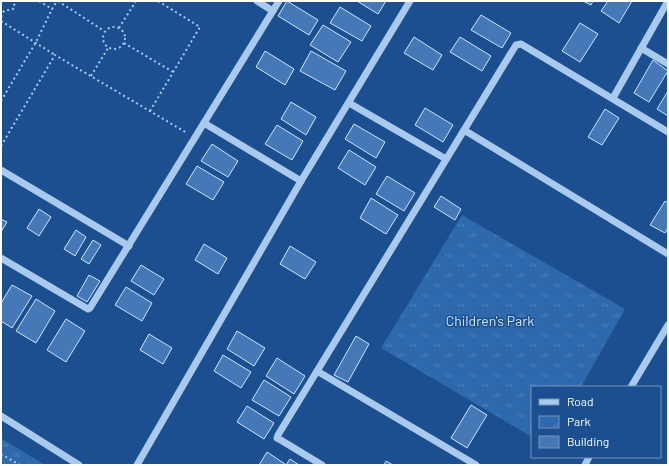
<svg xmlns="http://www.w3.org/2000/svg" width="669" height="466" font-family="Barlow,sans-serif">
<style>
.park{fill:url(#park-tufts)}
.building{fill:#4478b7;stroke:#cfe3fa}
.lines{fill:none;stroke-linecap:round;stroke-linejoin:round}
.path{stroke:#a9c9ee;stroke-width:2;stroke-dasharray:2 3;stroke-linecap:butt}
.minor{stroke:#a9c9ee;stroke-width:7}
.labels{text-anchor:middle;stroke-width:3;stroke-linejoin:round;paint-order:stroke}
.park-label{font-size:14px;fill:#cfe3fa;stroke:#1b4f8f}
</style>
<defs>
<pattern id="park-tufts" width="24" height="20" patternUnits="userSpaceOnUse"><rect width="24" height="20" fill="#2e69ad"/><path d="M3 7l-1-3M5 7V3M7 7l1-3M15 17l-1-3M17 17v-4M19 17l1-3" fill="none" stroke="#4d80b9"/></pattern>
</defs>
<rect width="100%" height="100%" fill="#1b4f8f"/>
<g class="park">
<polygon points="462,215 625,309 581,387 532,387 532,437 381,348"/>
<polygon points="1,438 45,465 1,465"/>
</g>
<g class="building">
<polygon points="287,1 318,20 309,35 278,16"/>
<polygon points="357,1 386,1 378,14"/>
<polygon points="583,1 593,1 591,5"/>
<polygon points="608,1 632,1 619,23 601,11"/>
<polygon points="340,7 371,26 362,41 330,23"/>
<polygon points="481,15 511,33 502,48 471,30"/>
<polygon points="580,23 598,34 580,62 562,51"/>
<polygon points="323,25 351,42 338,62 310,45"/>
<polygon points="414,37 442,55 433,70 404,53"/>
<polygon points="460,37 491,56 482,71 450,52"/>
<polygon points="265,51 294,69 285,85 256,67"/>
<polygon points="311,51 346,71 335,90 300,71"/>
<polygon points="653,60 668,71 649,102 634,93"/>
<polygon points="668,91 668,116 657,109"/>
<polygon points="291,102 316,117 306,135 281,119"/>
<polygon points="425,108 453,125 443,142 415,125"/>
<polygon points="605,109 619,118 602,145 588,137"/>
<polygon points="354,124 385,142 376,158 345,139"/>
<polygon points="277,125 303,141 292,160 265,144"/>
<polygon points="212,144 238,161 228,177 201,161"/>
<polygon points="349,150 376,167 365,185 338,168"/>
<polygon points="197,166 224,182 213,200 186,184"/>
<polygon points="387,176 415,193 404,211 376,194"/>
<polygon points="441,196 461,209 455,220 434,207"/>
<polygon points="371,198 398,215 386,234 360,218"/>
<polygon points="665,201 668,203 668,228 665,233 650,225"/>
<polygon points="39,209 51,217 39,236 27,228"/>
<polygon points="1,219 7,222 1,232"/>
<polygon points="76,230 86,237 75,256 64,249"/>
<polygon points="93,240 101,245 89,264 81,259"/>
<polygon points="204,244 227,258 218,274 195,260"/>
<polygon points="290,246 316,262 305,279 280,264"/>
<polygon points="141,265 164,279 154,295 131,281"/>
<polygon points="89,275 100,281 87,302 77,296"/>
<polygon points="12,285 32,296 12,328 1,321 1,303"/>
<polygon points="126,287 152,303 142,321 115,305"/>
<polygon points="36,299 55,311 36,343 16,331"/>
<polygon points="66,319 85,331 66,362 47,350"/>
<polygon points="237,331 265,348 254,366 227,349"/>
<polygon points="149,334 172,348 163,364 140,350"/>
<polygon points="356,336 369,344 348,382 334,375"/>
<polygon points="223,355 251,372 241,388 214,371"/>
<polygon points="277,358 305,376 294,394 266,376"/>
<polygon points="264,380 291,397 279,416 252,400"/>
<polygon points="471,405 487,415 467,448 451,438"/>
<polygon points="247,406 274,423 264,439 237,422"/>
<polygon points="267,452 285,464 285,465 259,465"/>
<polygon points="290,459 299,465 286,465"/>
<polygon points="386,461 393,465 384,465"/>
</g>
<g class="lines">
<g class="path">
<polyline points="39,1 52,9 57,1"/>
<polyline points="58,1 104,31"/>
<polyline points="140,1 143,1"/>
<polyline points="1,17 4,11 13,9 15,6 12,1"/>
<polyline points="1,21 55,55"/>
<circle cx="114" cy="38" r="11"/>
<polyline points="119,28 136,1"/>
<polyline points="124,43 173,72"/>
<polyline points="91,76 108,48"/>
<polyline points="1,101 36,42 52,9"/>
<polyline points="150,111 200,27 158,1"/>
<polyline points="1,146 55,55 187,133"/>
<polyline points="1,454 20,465"/>
</g>
<g class="minor">
<polyline points="257,1 273,11"/>
<polyline points="641,48 668,64"/>
<polyline points="613,98 668,1"/>
<polyline points="349,103 446,159"/>
<polyline points="204,123 301,181"/>
<polyline points="464,130 668,254"/>
<polyline points="1,170 129,246"/>
<polyline points="1,258 88,309 90,308 279,1"/>
<polyline points="317,371 476,465"/>
<polyline points="631,387 668,325"/>
<polyline points="1,416 79,465"/>
<polyline points="137,465 301,181 410,1"/>
<polyline points="322,465 279,439 277,438 278,435 516,45 521,44 668,132"/>
<polyline points="585,465 589,457"/>
</g>
</g>
<g class="labels">
<g class="park-label">
<text x="490" y="326">Children's Park</text>
</g>
</g>
<rect width="669" height="466" fill="none" stroke="#ffffff" stroke-width="4"/>
<rect x="531" y="386" width="130" height="72" fill="#1b4f8f" stroke="#7695bc"/>
<rect x="539" y="399" width="20" height="6" fill="#a9c9ee" stroke="#7695bc"/>
<text x="567" y="406" font-size="12" fill="#ffffff">Road</text>
<rect x="539" y="416" width="20" height="12" fill="url(#park-tufts)" stroke="#7695bc"/>
<text x="567" y="426" font-size="12" fill="#ffffff">Park</text>
<rect x="539" y="436" width="20" height="12" fill="#4478b7" stroke="#7695bc"/>
<text x="567" y="446" font-size="12" fill="#ffffff">Building</text>
</svg>
